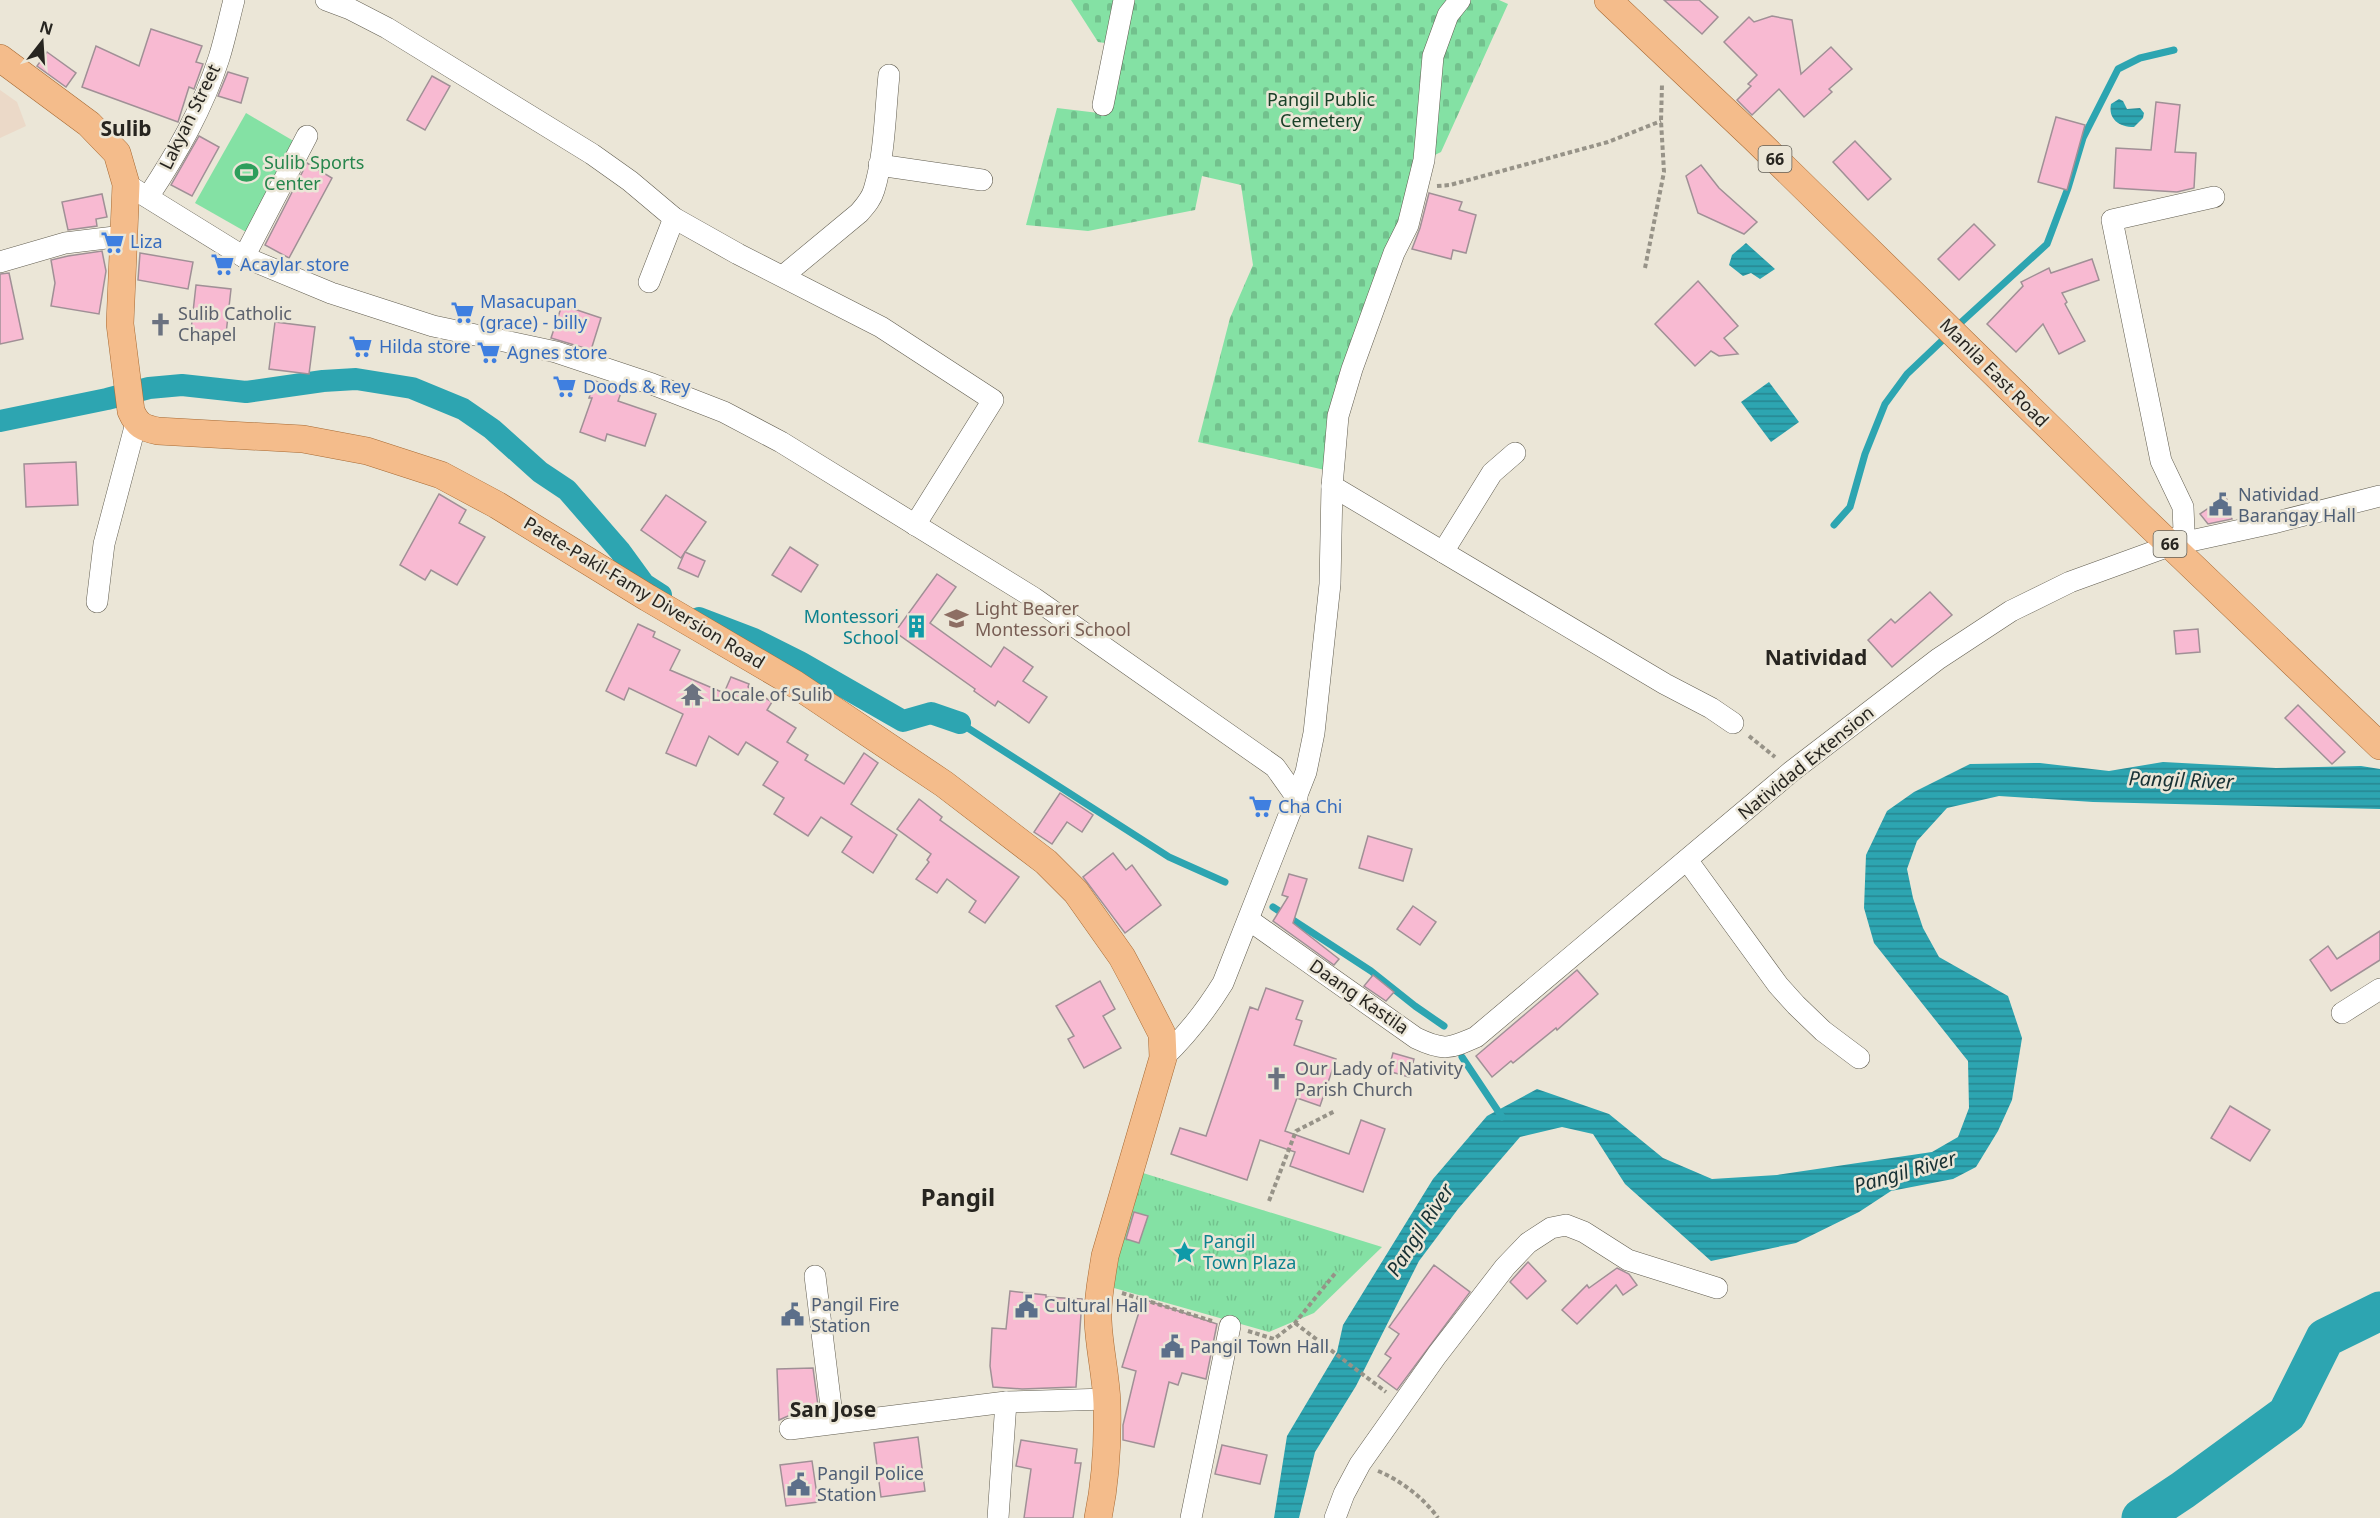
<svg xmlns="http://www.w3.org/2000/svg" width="2380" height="1518" font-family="'Noto Sans',sans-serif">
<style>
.education{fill:#ebd9c8}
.cemetery{fill:url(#cemetery-stones)}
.park{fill:url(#park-tufts)}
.pitch{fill:#84e1a4}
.water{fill:url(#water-rules)}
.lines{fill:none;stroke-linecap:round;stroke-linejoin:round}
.stream{stroke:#2da5b1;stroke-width:7}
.canal{stroke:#2da5b1;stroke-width:22}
.river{stroke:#2da5b1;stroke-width:39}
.building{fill:#f8bad2;stroke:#a09096;stroke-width:1.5}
.minor-casing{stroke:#615d50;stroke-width:22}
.major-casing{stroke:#a76a34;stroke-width:28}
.path{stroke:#979388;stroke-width:4;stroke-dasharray:4.5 3;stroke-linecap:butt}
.minor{stroke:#fff;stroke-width:21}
.major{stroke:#f4bc8b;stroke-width:27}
.labels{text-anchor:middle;stroke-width:5;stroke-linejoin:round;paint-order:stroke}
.shield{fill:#ebe6d7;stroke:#625f57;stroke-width:1.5}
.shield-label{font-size:16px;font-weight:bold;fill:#272520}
.park-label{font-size:18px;fill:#194128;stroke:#ebe6d7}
.street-label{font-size:18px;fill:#272520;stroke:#ebe6d7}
.leisure-label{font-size:18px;fill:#27864d;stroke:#ebe6d7;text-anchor:start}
.shop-label{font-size:18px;fill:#366cbe;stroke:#ebe6d7;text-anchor:start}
.worship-label{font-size:18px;fill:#5b616d;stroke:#ebe6d7;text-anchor:start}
.service-label{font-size:18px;fill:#4e5e75;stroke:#ebe6d7;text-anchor:start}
.education-label{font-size:18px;fill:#785e54;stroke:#ebe6d7;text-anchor:start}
.culture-label{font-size:18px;fill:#0d838f;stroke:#ebe6d7;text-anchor:end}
.water-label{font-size:20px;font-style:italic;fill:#183134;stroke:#ebe6d7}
.quarter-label{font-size:21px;font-weight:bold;fill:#272520;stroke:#ebe6d7}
.district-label{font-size:24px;font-weight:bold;fill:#272520;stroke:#ebe6d7}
</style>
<defs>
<pattern id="cemetery-stones" width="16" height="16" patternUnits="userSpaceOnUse" patternTransform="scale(1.5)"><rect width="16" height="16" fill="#84e1a4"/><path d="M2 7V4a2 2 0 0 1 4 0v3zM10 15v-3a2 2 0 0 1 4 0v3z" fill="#72c18d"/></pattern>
<pattern id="park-tufts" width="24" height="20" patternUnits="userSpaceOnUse" patternTransform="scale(1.5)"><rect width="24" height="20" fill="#84e1a4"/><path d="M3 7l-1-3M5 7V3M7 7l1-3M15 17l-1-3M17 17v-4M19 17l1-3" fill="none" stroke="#72c18d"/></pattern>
<pattern id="water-rules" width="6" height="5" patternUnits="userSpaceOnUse" patternTransform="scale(1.5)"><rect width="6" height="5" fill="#2da5b1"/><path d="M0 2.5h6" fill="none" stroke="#268690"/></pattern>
</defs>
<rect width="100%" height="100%" fill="#ebe6d7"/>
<polygon class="education" points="0,90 17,102 26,126 0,138"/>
<g class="cemetery">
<polygon points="1071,0 1123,0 1112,44 1098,42"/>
<polygon points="1131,0 1499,0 1508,4 1441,152 1414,165 1398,228 1325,470 1198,442 1230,318 1253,265 1241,185 1202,176 1195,210 1088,231 1026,225 1057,108 1107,114"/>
</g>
<polygon class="park" points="1143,1173 1382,1247 1314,1313 1269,1332 1114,1288 1110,1282"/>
<polygon class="pitch" points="246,113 297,143 246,232 195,203"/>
<g class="water">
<path d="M2119,99l4,2 4,8 13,-1 4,5 -1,5 -9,9c-15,0 -26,-8 -23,-23z"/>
<polygon points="1746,243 1775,269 1760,279 1751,273 1743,276 1729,265 1732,255"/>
<polygon points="1769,382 1799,422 1771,442 1741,402"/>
<polygon points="2163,762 2276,768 2361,766 2380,769 2380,809 2093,802 1999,796 1947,808 1917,841 1907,869 1913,898 1923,928 1939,957 2008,996 2022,1038 2012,1100 1998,1131 1976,1167 1953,1179 1891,1191 1859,1212 1796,1243 1711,1261 1625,1184 1593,1134 1562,1127 1520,1137 1458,1209 1419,1261 1356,1386 1315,1452 1299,1518 1274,1518 1287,1436 1337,1352 1343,1325 1433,1179 1487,1116 1537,1089 1609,1114 1663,1158 1712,1179 1777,1175 1932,1152 1958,1137 1969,1108 1968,1061 1874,943 1864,908 1866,855 1887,811 1914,792 1970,764 2040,763 2109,771"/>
</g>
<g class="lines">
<g class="stream">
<polyline points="1956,327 2047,244 2068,188 2083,138 2118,69 2140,58 2174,50"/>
<polyline points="1834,525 1850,507 1865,454 1885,404 1907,374 1948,335"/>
<polyline points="960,723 1169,857 1225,882"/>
<polyline points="1273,907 1371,971 1415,1006 1444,1026"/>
<polyline points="1462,1057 1502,1117"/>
</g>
<g class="canal">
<polyline points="0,421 107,399 149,388 182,385 246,392 323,381 356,379 412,388 463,409 492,429 540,472 567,490 620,551 644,584 661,595"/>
<polyline points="699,618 754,639 800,662 903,721 931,713 960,723"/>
</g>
<polyline class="river" points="2141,1518 2183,1490 2287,1414 2325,1338 2380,1311"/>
</g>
<g class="building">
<polygon points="1664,0 1699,0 1718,17 1702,34"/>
<polygon points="1772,16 1792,20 1801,74 1831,47 1852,69 1829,89 1832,92 1804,117 1779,89 1752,115 1737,100 1751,86 1748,84 1757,75 1724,42 1749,17 1754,22"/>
<polygon points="151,29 202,46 196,62 203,64 194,89 189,87 178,122 82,87 96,46 139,66"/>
<polygon points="47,52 76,73 66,87 37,66"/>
<polygon points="228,72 248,78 241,103 218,96"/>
<polygon points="432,76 450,86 425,130 407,120"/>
<polygon points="2156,102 2180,105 2175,152 2196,153 2194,188 2177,192 2114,188 2116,148 2151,150"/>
<polygon points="2056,117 2085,125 2067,190 2038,182"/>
<polygon points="199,136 219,147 192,196 171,185"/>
<polygon points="1855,141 1891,179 1868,200 1833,162"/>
<polygon points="307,163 332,178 289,258 265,245"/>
<polygon points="1701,165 1719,188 1757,222 1744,234 1698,213 1686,176"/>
<polygon points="1429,193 1462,202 1459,210 1476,215 1466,253 1453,250 1451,259 1412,249 1420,228"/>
<polygon points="102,194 107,217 96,219 97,226 68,230 62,202"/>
<polygon points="1974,224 1995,245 1959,280 1938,259"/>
<polygon points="102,251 106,271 99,314 51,306 55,283 51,260 68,256"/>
<polygon points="140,253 193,262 188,289 138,280"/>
<polygon points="2092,259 2099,280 2062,293 2067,302 2065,304 2085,341 2059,354 2043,324 2016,352 1987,324 2023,286 2021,282 2049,268 2051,273"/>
<polygon points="9,273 23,339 0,344 0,274"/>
<polygon points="1698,281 1738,326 1724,338 1738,354 1719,356 1711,351 1695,366 1655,324"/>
<polygon points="196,285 231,289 226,334 191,330"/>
<polygon points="562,305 601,318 591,350 551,338"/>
<polygon points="275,322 315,327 309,374 269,369"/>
<polygon points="595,381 622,390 618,401 656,414 645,446 607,434 605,441 580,432 592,398 589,398"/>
<polygon points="76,462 78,505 26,507 24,464"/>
<polygon points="439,494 466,510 459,523 485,537 457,585 431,570 425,580 400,565"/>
<polygon points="666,495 706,522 681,558 641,530"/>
<polygon points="2226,496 2232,519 2208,524 2200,514"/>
<polygon points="790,547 818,565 801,592 772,575"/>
<polygon points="685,552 705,561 698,577 678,568"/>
<polygon points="937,574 956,587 930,623 991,667 1004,647 1033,667 1023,681 1047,697 1029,723 998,701 995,706 974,691 975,689 895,632"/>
<polygon points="1930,592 1952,615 1892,667 1868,640 1891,619 1895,623"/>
<polygon points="638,624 655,632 653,637 680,650 670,670 724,693 731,677 749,684 748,687 772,702 767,710 796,728 787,742 808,755 805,760 844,784 864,753 878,763 851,804 897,835 873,873 842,852 852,837 821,817 808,836 774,814 784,798 763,785 778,762 746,742 738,755 709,736 696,766 666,753 683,714 629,688 624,700 606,691"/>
<polygon points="2198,629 2200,652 2176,654 2174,631"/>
<polygon points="2298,705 2345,752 2332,764 2285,718"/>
<polygon points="1060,793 1093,815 1082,832 1067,822 1052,844 1034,832"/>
<polygon points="919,799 942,817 940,820 1019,877 985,923 969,912 976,901 947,879 937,893 916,879 929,862 927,860 931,854 897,829"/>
<polygon points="1368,836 1412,849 1403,881 1359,868"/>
<polygon points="1113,853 1126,870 1132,865 1161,905 1125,933 1083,877"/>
<polygon points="1289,874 1307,879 1293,923 1339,959 1334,965 1273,921 1288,897 1282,895"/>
<polygon points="1413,906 1436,922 1420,945 1397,929"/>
<polygon points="2380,931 2380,960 2331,991 2310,960 2328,946 2337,959"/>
<polygon points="1577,970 1598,994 1557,1030 1556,1028 1513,1063 1511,1061 1492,1077 1476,1056"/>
<polygon points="1373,975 1394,992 1386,1001 1364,986"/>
<polygon points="1100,981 1115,1009 1103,1016 1121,1048 1084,1068 1068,1039 1074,1036 1056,1006"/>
<polygon points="1266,988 1303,1001 1296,1019 1302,1021 1294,1045 1336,1059 1320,1106 1297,1098 1285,1131 1349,1154 1361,1120 1385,1129 1363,1192 1290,1166 1295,1152 1260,1140 1247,1180 1171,1154 1180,1128 1206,1136 1250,1007 1258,1010"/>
<polygon points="1393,1053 1414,1059 1409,1077 1388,1071"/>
<polygon points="2230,1106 2270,1130 2250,1161 2211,1138"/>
<polygon points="1134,1212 1148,1216 1139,1243 1126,1239"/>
<polygon points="1528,1262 1546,1281 1527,1299 1510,1282"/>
<polygon points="1434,1265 1470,1292 1397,1390 1378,1376 1391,1358 1385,1354 1399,1334 1389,1327"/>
<polygon points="1617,1268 1629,1274 1637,1285 1623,1295 1616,1285 1577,1324 1562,1310 1587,1285 1589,1288"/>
<polygon points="1010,1291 1046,1295 1046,1297 1082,1299 1076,1387 1022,1389 993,1387 990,1366 992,1328 1006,1329"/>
<polygon points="1143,1299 1217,1324 1206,1379 1182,1373 1178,1385 1169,1382 1154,1447 1123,1440 1123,1425 1136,1371 1122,1367"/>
<polygon points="813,1368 819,1413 788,1416 779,1420 777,1369"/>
<polygon points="918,1437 925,1491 881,1497 874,1443"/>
<polygon points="1021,1440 1077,1449 1075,1463 1081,1463 1073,1518 1024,1518 1031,1469 1016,1466"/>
<polygon points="1222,1445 1267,1455 1260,1484 1215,1474"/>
<polygon points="812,1461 818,1502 786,1506 780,1465"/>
</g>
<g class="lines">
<defs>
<g id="minor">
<polyline points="326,0 350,9 387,28 592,154 630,181 674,218 738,254 881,327 993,400 915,525"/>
<polyline points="1103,105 1124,0"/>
<polyline points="879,165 982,180"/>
<polyline points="126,184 244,257 331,293 433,326 556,352 652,384 724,412 781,442 1034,598 1275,767 1297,798"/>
<path d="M148,197c29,-44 55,-89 71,-139 6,-19 10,-39 15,-58"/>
<polyline points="244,257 307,136"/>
<polyline points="0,262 65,243 123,236"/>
<path d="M783,276l76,-63c6,-7 12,-13 15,-23 11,-36 11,-78 15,-115"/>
<polyline points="649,282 674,218"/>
<polyline points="1332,486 1665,684 1711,708 1733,723"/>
<polyline points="2172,545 2184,531 2183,507 2161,461 2112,220 2214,197"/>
<polyline points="1443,552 1492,473 1515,453"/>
<polyline points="97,602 104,544 136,423"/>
<polyline points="1687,860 1778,985 1796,1005 1823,1031 1859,1058"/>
<path d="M1249,920l167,118c27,13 33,11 60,-1l316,-266 146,-112 73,-48 59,-29 102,-37 101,-22 107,-27"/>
<polyline points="2342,1013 2380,989"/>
<path d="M1163,1058c24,-23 42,-46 60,-75l83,-211 8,-39 16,-149 2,-98 6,-70 14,-47 42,-116 14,-28 16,-65 9,-104 15,-41 12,-15"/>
<polyline points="815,1276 833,1423"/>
<polyline points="790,1429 1006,1402 1107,1399"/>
<polyline points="998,1518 1006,1402"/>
<polyline points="1191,1518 1230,1326"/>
<polyline points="1335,1518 1344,1494 1360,1464 1437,1355 1505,1267 1528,1243 1551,1228 1566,1225 1584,1232 1628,1260 1717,1288"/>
</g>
<g id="major">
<polyline points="1608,0 1754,138 2139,515 2380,746"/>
<path d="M0,58l89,66 28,29 9,31 -6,140 11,87c6,14 12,17 27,20l145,8 64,12 74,24 56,30 151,93 147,86 149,100 102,78 30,30 46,65 15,28 25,49 1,24 -58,198c-3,21 -8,42 -7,64 1,28 8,55 9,83 1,39 -1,77 -9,115"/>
</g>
</defs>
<use href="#minor" class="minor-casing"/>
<use href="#major" class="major-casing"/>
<g class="path">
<polyline points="1437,186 1450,185 1608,142 1661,121"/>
<polyline points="1645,268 1664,172 1661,121 1662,84"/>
<polyline points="1749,736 1775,757"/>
<polyline points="1269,1201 1296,1131 1335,1111"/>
<polyline points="1122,1293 1212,1321"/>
<polyline points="1295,1323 1386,1392"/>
<polyline points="1248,1331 1274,1339 1295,1323 1337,1271"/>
<path d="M1378,1471c22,9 46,27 60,47"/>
</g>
<use href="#minor" class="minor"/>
<use href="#major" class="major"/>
</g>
<defs>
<symbol id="stadium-bare" viewBox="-9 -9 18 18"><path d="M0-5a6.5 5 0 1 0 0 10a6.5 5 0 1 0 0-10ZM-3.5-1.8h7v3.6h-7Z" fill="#2e9e5b" stroke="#ebe6d7" stroke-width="2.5" paint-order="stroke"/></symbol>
<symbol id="supermarket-bare" viewBox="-9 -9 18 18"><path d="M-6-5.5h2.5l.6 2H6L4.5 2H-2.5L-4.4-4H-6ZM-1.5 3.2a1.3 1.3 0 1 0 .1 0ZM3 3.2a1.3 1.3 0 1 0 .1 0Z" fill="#3f7fe0" stroke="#ebe6d7" stroke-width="2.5" paint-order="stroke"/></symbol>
<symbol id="church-bare" viewBox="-9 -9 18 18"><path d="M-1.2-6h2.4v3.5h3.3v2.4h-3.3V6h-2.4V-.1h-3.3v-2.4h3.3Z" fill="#6b7280" stroke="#ebe6d7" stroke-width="2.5" paint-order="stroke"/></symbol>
<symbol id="civic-bare" viewBox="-9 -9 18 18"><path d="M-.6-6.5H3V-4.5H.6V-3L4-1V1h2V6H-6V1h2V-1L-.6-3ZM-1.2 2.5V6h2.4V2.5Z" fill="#5c6f8a" stroke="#ebe6d7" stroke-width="2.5" paint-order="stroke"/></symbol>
<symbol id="school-bare" viewBox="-9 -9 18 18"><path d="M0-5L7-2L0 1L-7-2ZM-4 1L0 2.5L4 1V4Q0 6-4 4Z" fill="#8d6e63" stroke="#ebe6d7" stroke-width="2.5" paint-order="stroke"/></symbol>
<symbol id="building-bare" viewBox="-9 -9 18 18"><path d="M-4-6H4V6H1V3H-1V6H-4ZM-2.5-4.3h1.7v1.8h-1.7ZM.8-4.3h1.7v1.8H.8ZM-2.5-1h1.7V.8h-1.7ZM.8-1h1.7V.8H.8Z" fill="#0f9aa8" stroke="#ebe6d7" stroke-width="2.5" paint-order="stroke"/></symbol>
<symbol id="temple-bare" viewBox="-9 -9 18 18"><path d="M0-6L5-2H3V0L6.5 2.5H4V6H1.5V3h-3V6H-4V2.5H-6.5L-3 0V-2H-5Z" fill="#6b7280" stroke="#ebe6d7" stroke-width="2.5" paint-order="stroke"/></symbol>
<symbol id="sight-bare" viewBox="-9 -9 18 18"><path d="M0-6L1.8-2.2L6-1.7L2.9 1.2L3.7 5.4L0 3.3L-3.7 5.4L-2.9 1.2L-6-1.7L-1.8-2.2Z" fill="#0f9aa8" stroke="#ebe6d7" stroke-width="2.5" paint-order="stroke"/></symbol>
</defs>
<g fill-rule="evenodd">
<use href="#stadium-bare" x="230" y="156" width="33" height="33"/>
<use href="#supermarket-bare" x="96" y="226" width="33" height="33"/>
<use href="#supermarket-bare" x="206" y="248" width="33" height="33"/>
<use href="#supermarket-bare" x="446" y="296" width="33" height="33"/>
<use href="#church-bare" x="144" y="308" width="33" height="33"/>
<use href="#supermarket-bare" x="344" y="330" width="33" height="33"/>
<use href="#supermarket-bare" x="472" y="336" width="33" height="33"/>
<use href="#supermarket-bare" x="548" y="370" width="33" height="33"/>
<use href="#civic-bare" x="2204" y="488" width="33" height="33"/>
<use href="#school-bare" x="940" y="602" width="33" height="33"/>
<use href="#building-bare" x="900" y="610" width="33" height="33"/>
<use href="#temple-bare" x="676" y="678" width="33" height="33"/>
<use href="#supermarket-bare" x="1244" y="790" width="33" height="33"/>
<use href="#church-bare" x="1260" y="1062" width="33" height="33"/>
<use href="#sight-bare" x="1168" y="1236" width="33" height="33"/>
<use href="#civic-bare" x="1010" y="1290" width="33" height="33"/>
<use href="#civic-bare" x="776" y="1298" width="33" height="33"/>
<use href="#civic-bare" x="1156" y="1330" width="33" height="33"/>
<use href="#civic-bare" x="782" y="1468" width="33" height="33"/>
</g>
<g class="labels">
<g class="shield">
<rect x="1758.5" y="146" width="33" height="26" rx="4.5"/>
<rect x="2153.5" y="531" width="33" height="26" rx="4.5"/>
</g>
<g class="shield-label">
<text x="1775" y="165">66</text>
<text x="2170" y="550">66</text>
</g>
<g class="park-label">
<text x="1321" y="106">Pangil Public<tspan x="1321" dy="21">Cemetery</tspan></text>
</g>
<g class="street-label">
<text transform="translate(190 117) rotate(-64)" y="6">Lakyan Street</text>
<text transform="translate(1994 373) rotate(45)" y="6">Manila East Road</text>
<text transform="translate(644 593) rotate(31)" y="6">Paete-Pakil-Famy Diversion Road</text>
<text transform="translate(1806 763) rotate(-39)" y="6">Natividad Extension</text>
<text transform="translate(1359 997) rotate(35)" y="6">Daang Kastila</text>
</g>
<g class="leisure-label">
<text x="264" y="169">Sulib Sports<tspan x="264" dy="21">Center</tspan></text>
</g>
<g class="shop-label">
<text x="130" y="248">Liza</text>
<text x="240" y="271">Acaylar store</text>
<text x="480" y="308">Masacupan<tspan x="480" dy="21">(grace) - billy</tspan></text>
<text x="379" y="353">Hilda store</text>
<text x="507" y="359">Agnes store</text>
<text x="583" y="393">Doods &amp; Rey</text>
<text x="1278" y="813">Cha Chi</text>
</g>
<g class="worship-label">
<text x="178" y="320">Sulib Catholic<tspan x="178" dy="21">Chapel</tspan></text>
<text x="711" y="701">Locale of Sulib</text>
<text x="1295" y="1075">Our Lady of Nativity<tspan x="1295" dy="21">Parish Church</tspan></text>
</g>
<g class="service-label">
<text x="2238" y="501">Natividad<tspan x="2238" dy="21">Barangay Hall</tspan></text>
<text x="811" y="1311">Pangil Fire<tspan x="811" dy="21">Station</tspan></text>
<text x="1044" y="1312">Cultural Hall</text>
<text x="1190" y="1353">Pangil Town Hall</text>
<text x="817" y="1480">Pangil Police<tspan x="817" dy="21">Station</tspan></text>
</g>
<g class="education-label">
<text x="975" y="615">Light Bearer<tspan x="975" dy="21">Montessori School</tspan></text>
</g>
<g class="culture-label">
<text x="899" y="623">Montessori<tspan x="899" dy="21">School</tspan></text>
<text x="1203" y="1248" text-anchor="start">Pangil<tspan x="1203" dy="21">Town Plaza</tspan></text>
</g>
<g class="water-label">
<text transform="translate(2181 780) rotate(2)" y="7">Pangil River</text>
<text transform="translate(1905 1172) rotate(-16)" y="7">Pangil River</text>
<text transform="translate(1420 1230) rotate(-57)" y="7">Pangil River</text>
</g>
<g class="quarter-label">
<text x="126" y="136">Sulib</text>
<text x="1816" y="665">Natividad</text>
<text x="833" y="1417">San Jose</text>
</g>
<g class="district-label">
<text x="958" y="1206">Pangil</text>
</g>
</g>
<g transform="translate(42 42) rotate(17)" stroke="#ebe6d7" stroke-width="4.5" paint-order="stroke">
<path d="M0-4.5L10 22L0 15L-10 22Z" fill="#272520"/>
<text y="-9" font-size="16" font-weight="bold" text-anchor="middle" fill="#272520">N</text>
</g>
</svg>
